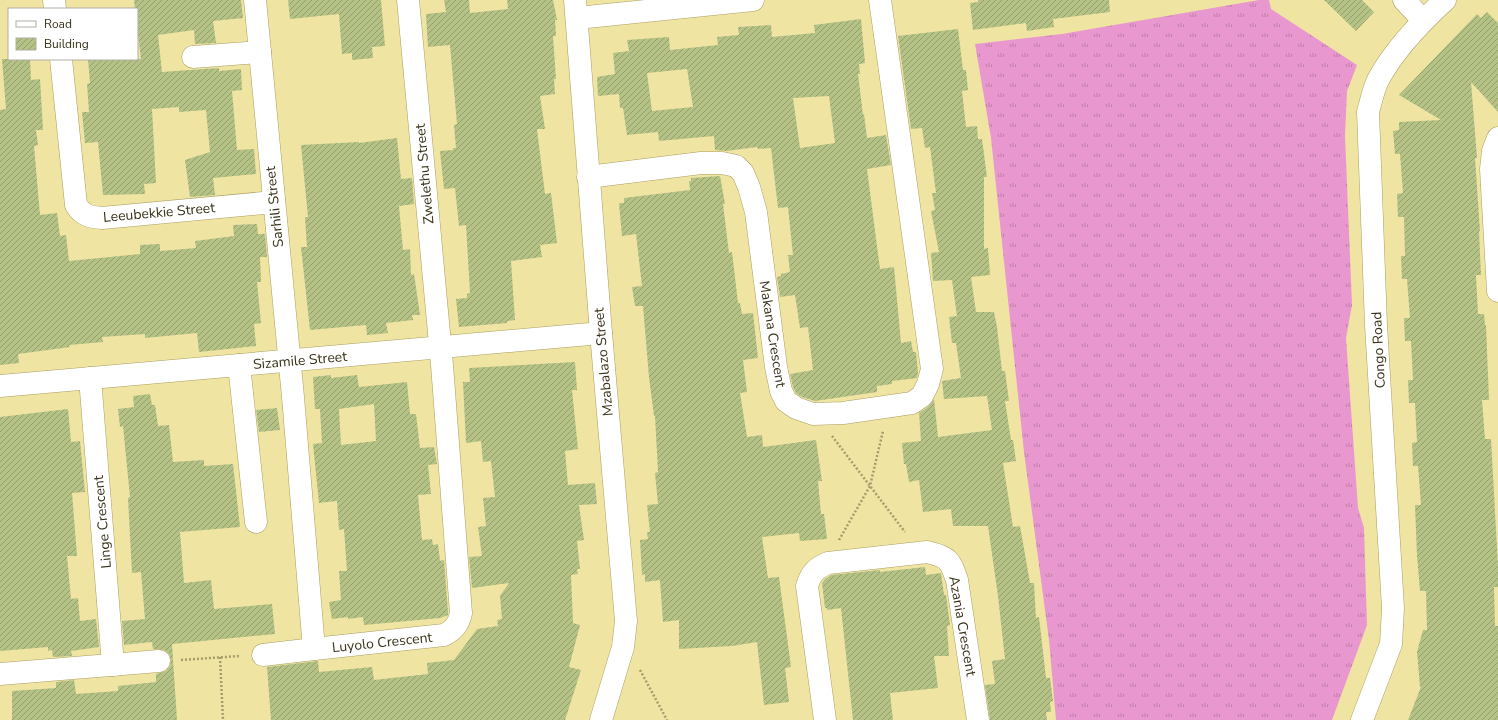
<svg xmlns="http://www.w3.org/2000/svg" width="1498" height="720" font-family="'Nunito Sans',sans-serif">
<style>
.grass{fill:url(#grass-tufts)}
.building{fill:url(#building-hatch);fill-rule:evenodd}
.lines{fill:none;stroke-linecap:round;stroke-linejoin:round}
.minor-casing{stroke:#aa9e5f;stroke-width:23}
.path{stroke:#a59c6b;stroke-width:2.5;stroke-dasharray:2 2;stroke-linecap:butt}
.minor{stroke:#fff;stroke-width:22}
.labels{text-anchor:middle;stroke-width:3.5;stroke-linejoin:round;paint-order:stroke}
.street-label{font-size:14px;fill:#373218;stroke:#fff}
</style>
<defs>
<pattern id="grass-tufts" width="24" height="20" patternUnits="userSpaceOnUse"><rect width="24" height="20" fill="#e898cf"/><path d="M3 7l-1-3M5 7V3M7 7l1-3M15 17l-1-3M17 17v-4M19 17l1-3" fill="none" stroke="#bd7da7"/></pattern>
<pattern id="building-hatch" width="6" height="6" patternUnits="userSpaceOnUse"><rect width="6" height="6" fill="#b4c285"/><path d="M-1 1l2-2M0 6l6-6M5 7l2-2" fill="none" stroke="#939e6c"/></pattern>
</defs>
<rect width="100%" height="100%" fill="#f0e4a3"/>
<polygon class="grass" points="1259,0 1269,0 1271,9 1357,65 1347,91 1345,136 1352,305 1346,338 1358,508 1364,528 1367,625 1332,720 1056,720 1049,640 1024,452 991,138 975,44 1062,34"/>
<g class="building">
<polygon points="134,0 241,0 243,18 213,21 216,43 195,44 194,30 158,35 162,72 219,68 219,71 241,69 242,90 232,91 237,150 254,149 256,174 213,178 215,195 190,197 185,160 210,152 206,110 179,112 179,107 152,109 156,183 144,184 145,194 103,195 98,142 85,143 82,112 89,112 87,84 90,83 88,59 141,59 137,26 137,9 135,9"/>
<polygon points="288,0 381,0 385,46 372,47 373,58 352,60 352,53 342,54 339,14 290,19"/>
<polygon points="444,0 469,0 470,13 508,9 507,0 553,0 557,20 555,20 556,36 553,36 556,79 554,79 555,94 540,96 545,129 537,129 545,194 551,193 557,243 540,245 542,257 511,261 515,320 507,321 507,323 459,327 456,299 467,298 467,294 470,293 466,225 459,226 455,188 444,189 440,151 453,150 453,148 456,148 454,125 457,124 450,45 428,47 426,14 446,12"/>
<polygon points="978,0 1109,0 1110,12 1053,19 1054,27 1027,31 1026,23 973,30 970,3 978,2"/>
<polygon points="1324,0 1362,0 1374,12 1356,31"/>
<polygon points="1487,12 1498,23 1498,112 1471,82 1477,158 1475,158 1480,231 1479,231 1481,275 1476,275 1478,314 1484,314 1485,325 1486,325 1489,400 1482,400 1485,439 1491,439 1498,566 1498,587 1494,587 1495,626 1498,626 1498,720 1408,720 1421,687 1420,687 1417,652 1423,630 1427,630 1426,591 1420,591 1417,556 1415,505 1421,505 1418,466 1413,466 1412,443 1417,442 1415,403 1409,403 1408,380 1413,380 1411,341 1405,341 1404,318 1410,318 1407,279 1402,279 1401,256 1405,256 1404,217 1398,217 1397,194 1403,193 1400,154 1395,154 1393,131 1399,130 1399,122 1441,120 1399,95 1477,14 1481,18"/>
<path d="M861,19l4,44 -6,1 1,10h-2l5,41 1,-1 3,24 19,-3 5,30 -24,4 13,100 14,-2 7,76 10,-2 2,11h3l2,21 -1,5 -25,3v3l-15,2v6l-62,9 -13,-4 -6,-4 -3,-6 -3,-13 23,-4 -5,-43 -8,1 -5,-33 -15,2 -3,-20 4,-1v-2l9,-2 -2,-17h5l-5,-48 -10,1 -7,-60 -13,1 -1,-2 -31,4 -11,-1 -1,-14 -55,5 -1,-9 -31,3 -4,-27h-3l-1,-14 -21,2 -1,-19 18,-3 -2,-21 16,-2 -2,-11 42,-3 1,13 48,-5 -1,-8 22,-2 -1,-8 33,-2 1,12 43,-4 -1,-8zM687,69l6,38 -41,4 -5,-38zM829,96l6,47 -35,5 -7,-50z"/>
<polygon points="958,29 963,70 966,70 968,90 962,91 966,127 977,126 978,139 982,139 987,177 984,177 984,249 988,248 990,275 971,277 976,312 994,312 997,327 1002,371 1005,371 1009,401 1005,401 1011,440 1013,440 1016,461 1003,463 1013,527 1020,526 1030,583 1034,583 1036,618 1039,617 1046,678 1050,678 1053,701 1050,702 1051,712 1046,712 1047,720 990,720 985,685 995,684 992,661 1005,659 998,596 988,526 953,526 951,509 923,512 919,480 909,482 906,464 904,464 902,443 921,441 919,413 929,406 934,399 938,437 992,430 987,396 944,399 942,381 961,378 956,343 952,343 949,317 957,316 952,280 933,281 931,253 939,252 931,211 935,210 932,193 936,193 930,147 925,148 922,128 911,129 898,36"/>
<polygon points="2,59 30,59 31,80 40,79 43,130 36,130 38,145 34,146 40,215 57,213 60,236 66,235 69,261 140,254 140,245 160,244 160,251 196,248 195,241 234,236 233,225 257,224 258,234 265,234 267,257 260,257 261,282 257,282 261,323 254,324 256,346 199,352 197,333 145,338 145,334 102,337 103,342 69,345 70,347 18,354 19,363 0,365 0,110 6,109"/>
<polygon points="397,138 401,179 412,178 414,204 399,206 403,250 410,249 411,275 414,274 420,315 412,315 413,320 386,323 388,333 367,335 366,325 310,330 301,247 307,247 305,217 308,217 301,145 359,142 359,143"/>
<polygon points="720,176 725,204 723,204 729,253 732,252 738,303 740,303 742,314 753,313 758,358 743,360 747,392 740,393 747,437 762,435 763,447 816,440 822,481 818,481 821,514 824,514 827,539 800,541 799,533 762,537 768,578 779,577 791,667 785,668 789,702 764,705 757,642 732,646 679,649 679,620 663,622 660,580 645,582 645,574 642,575 640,540 648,539 647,532 650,532 647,505 658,504 655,473 658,472 655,416 654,416 649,377 643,306 635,306 632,287 642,286 636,234 622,236 619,203 624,203 624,198 690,190 689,181 691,181 691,178"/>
<polygon points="575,362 577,390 572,390 578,449 565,451 568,485 595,483 597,504 579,505 584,540 577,541 580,569 577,569 578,574 571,575 573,623 580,625 569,667 581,670 565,720 271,720 267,667 318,661 319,672 372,667 374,680 428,674 427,663 454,660 477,629 498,626 497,620 502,619 500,596 509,583 472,588 469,557 482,556 478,527 486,526 483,498 495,497 491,461 483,462 481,441 466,443 463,382 470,382 469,368"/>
<path d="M331,375v3l26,-3 2,12 48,-5 3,32h6l4,34 14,-1 3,17 -9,1 3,29 -13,1 4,45 10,-1 1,6 5,-1 2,17 4,-1 4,52v3l-8,3 -76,7 -1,-8 -15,2v-2l-16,2 -3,-17 12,-2 -2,-29h8l-3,-42 -5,1 -2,-29 -18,2 -6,-59 9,-1 -2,-34h-5l-2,-32zM374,404l2,37 -35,4 -2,-36z"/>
<polygon points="150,394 152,405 155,405 158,426 169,425 173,462 204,460 204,466 233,464 240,527 180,532 184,583 211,580 214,609 272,604 275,634 172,644 177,720 12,720 12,691 56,688 56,682 74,680 76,694 118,691 118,686 156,682 156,674 166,671 170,666 171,660 169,654 164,650 153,649 152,642 124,645 122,621 145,619 141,572 132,573 128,498 130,497 123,426 120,427 118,409 134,407 133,396"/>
<polygon points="277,408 280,430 259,432 256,410"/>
<polygon points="68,409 71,442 80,441 85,492 72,493 77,556 67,556 71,599 78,598 80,621 96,619 99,647 71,651 72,656 53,657 52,650 48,651 48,647 0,651 0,417"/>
<polygon points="925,567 926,575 941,573 944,595 946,595 950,625 947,626 949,656 934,656 938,688 890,693 893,720 853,720 841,608 827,610 827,608 825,608 822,583 825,579 831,575 880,570 880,572"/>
</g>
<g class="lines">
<defs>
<g id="minor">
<polyline points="54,0 55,9"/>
<path d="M255,0l38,397 21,252 130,-14c10,-5 15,-11 17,-22l-19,-248 -34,-365"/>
<polyline points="575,0 601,333 626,621 623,647 601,720"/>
<polyline points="1404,0 1423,20"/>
<polyline points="577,18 753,0"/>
<polyline points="193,57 260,52"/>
<path d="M61,59l15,146c7,11 14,12 26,13l172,-16"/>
<polyline points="1498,138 1493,151 1491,169 1498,291"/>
<polyline points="588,177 701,163 722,163 736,166 743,173 749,187 756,212 776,367 781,391 786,401 796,408 813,414 843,413 912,403 922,396 928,384 932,369 880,0"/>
<polyline points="239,365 256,522"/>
<polyline points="90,378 113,665"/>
<polyline points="0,386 601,333"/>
<polyline points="263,655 314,649"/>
<polyline points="0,674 159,661"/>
<path d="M825,720l-18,-134c4,-13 9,-18 21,-23l99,-11c22,5 23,8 30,28l21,140"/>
<path d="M1362,720l29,-76 2,-36 -17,-283 -8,-213c3,-10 5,-22 10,-32 16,-30 42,-57 67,-80"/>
</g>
</defs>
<use href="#minor" class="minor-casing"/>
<g class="path">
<polyline points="832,436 905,532"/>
<polyline points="839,540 870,486 883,431"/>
<polyline points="220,657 223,720"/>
<polyline points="181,660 240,656"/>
<polyline points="640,670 667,720"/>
</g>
<use href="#minor" class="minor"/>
</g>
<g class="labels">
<g class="street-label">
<text transform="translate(424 174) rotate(-95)" y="5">Zwelethu Street</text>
<text transform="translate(274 207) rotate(-96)" y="5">Sarhili Street</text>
<text transform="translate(159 212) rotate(-5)" y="5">Leeubekkie Street</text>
<text transform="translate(773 334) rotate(81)" y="5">Makana Crescent</text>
<text transform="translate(1378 350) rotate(-93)" y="5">Congo Road</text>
<text transform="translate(300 360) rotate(-5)" y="5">Sizamile Street</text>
<text transform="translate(603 362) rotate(-95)" y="5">Mzabalazo Street</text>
<text transform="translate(102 522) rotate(-95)" y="5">Linge Crescent</text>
<text transform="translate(963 626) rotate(80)" y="5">Azania Crescent</text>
<text transform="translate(382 642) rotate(-6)" y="5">Luyolo Crescent</text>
</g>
</g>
<rect x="8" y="8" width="130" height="52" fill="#ffffff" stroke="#afada3"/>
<rect x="16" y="21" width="20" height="6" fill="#ffffff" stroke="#afada3"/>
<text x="44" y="28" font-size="12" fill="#373218">Road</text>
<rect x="16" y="38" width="20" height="12" fill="url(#building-hatch)" stroke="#afada3"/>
<text x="44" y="48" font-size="12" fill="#373218">Building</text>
</svg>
